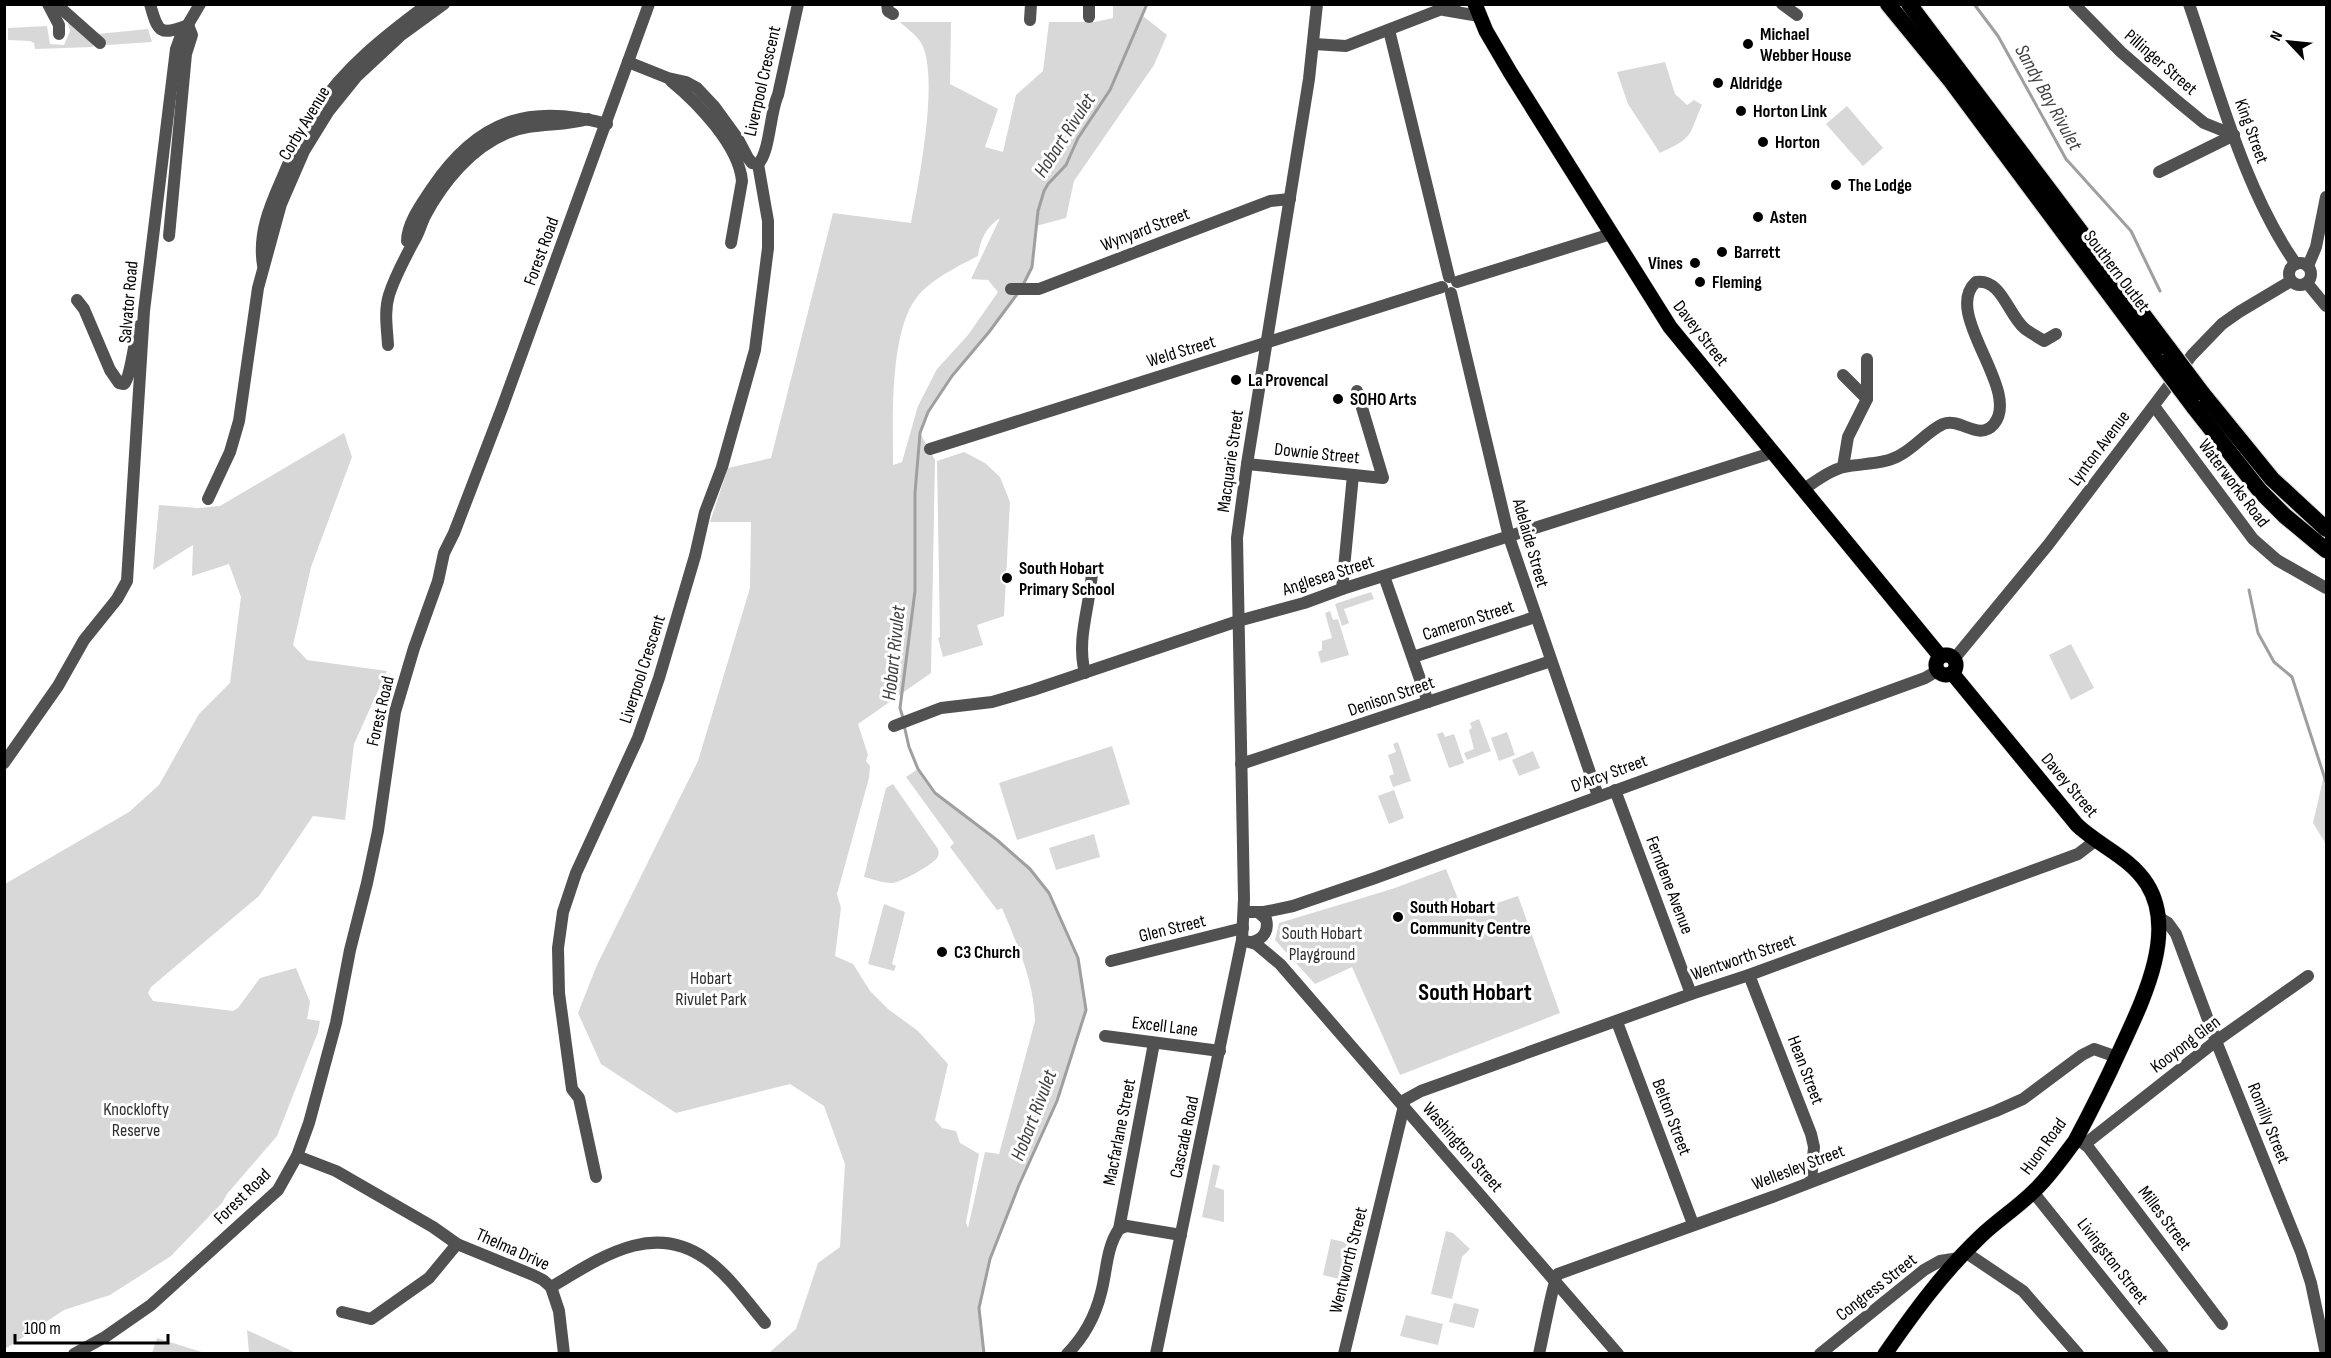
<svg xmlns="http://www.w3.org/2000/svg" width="2331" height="1358" font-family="'Sofia Sans Condensed',sans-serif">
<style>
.green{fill:#d8d8d8;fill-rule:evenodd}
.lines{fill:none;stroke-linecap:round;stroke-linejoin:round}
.stream{stroke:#9f9f9f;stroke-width:3}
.primary-casing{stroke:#dbdbdb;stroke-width:16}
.trunk-casing{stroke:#dbdbdb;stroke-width:18}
.minor{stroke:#515151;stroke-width:12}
.tertiary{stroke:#515151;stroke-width:12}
.primary{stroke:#000;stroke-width:15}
.trunk{stroke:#000;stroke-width:16}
.trunk-bridge-casing{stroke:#dbdbdb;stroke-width:18;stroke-linecap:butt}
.trunk-bridge{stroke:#000;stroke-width:16}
.poi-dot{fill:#000;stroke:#fff;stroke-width:2}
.labels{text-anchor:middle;stroke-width:6;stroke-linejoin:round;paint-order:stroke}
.poi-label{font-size:18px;font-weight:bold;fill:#000;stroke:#fff;text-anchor:start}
.street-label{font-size:18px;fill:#000;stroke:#fff}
.park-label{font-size:18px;fill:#2f2f2f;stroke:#fff}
.water-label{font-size:20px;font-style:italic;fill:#404040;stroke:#fff}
.district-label{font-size:24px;font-weight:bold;fill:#000;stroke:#fff}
</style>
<rect width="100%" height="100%" fill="#fff"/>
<g class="green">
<path d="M1113,5h34l-4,11 24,19 -13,30 -80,116 -8,37 -30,8c-1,13 -1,28 -4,42 -4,14 -16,27 -25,39 -30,42 -67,77 -87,126l15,27 -4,213 -73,51 10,31 -2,6 4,5 -1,12 -32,116 4,14 -6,48 18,8 17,27 18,18 30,22 30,33 -13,56 7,8 14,3 4,12 19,11 -13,68 2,6 17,-76 14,2 36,-133c-1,-40 -18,-77 -33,-113l-5,2 -47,-63 4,-4 -48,-66 12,-8 17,24 62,47 33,29 19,24 29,65 8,52 -29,91 -38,84 -29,73 -11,50 5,45h-215l27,-24 22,-66 22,-16 5,-83 -21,-58 -34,-22 -114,29 -75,-49 -23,-51 19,-48 101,-204 52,-173 1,-66h-41l18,-54 43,-10 62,-245 78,10c7,-38 30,-151 9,-182 -5,-7 -14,-13 -20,-19h51l-1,62 48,25 -13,38 18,5 13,-57 27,-24 6,-49h46l18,-4zM1000,218l-29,61 17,1 10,12 -30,43 -31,34 -19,37 -16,56 -9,3c0,-44 -4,-133 24,-168 13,-17 43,-32 61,-41 2,-16 8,-29 22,-38z"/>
<polygon points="66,16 93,41 93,47 35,49 34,43 30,41 8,40 8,28 47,26 50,44 64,45 70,31"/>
<polygon points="148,29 152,42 107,45 98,34"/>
<path d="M1665,62l10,32 12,11 7,-5 8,5c-4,8 -9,23 -12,28 -7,10 -20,15 -30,20l-32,-49 -11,-32z"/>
<polygon points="1847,106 1883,148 1863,166 1826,124"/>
<polygon points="344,433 352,457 311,567 293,645 307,660 387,671 354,744 345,820 313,816 259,896 151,987 148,993 153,1001 233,1011 238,1008 260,978 296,968 310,1002 307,1019 320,1021 318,1032 277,1136 227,1194 222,1203 171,1256 110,1295 64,1310 5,1349 5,884 129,812 159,785 199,714 230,683 241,597 229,564 192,576 193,545 153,570 159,505 198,508 220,506"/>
<polygon points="964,452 985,463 1000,477 1010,502 1004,616 977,625 983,645 943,657 938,638 940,637 937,461"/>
<polygon points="1371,592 1374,599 1344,609 1349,623 1342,626 1335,604"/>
<polygon points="1330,611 1333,620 1338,619 1349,655 1321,663 1318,652 1322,650 1322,641 1332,638 1325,613"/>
<polygon points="2071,644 2094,688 2071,700 2049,655"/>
<polygon points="1479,719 1491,751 1467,760 1464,753 1474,749 1469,730 1472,728 1470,723"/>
<polygon points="1443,732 1445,737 1454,734 1464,763 1449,768 1437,734"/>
<polygon points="1507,732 1515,755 1499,761 1491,738"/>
<polygon points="1398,742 1411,781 1393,787 1389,776 1394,774 1388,755 1396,752 1393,744"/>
<polygon points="1112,746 1130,804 1017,840 999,783"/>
<polygon points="1533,751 1540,768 1519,776 1512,760"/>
<polygon points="2324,775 2326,778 2326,844 2313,823"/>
<path d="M893,784l45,65c1,4 1,6 -1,9 -5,7 -37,25 -45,25 -9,0 -20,-4 -28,-6l22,-89z"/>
<polygon points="1394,790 1404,818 1389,824 1378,796"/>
<polygon points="1094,834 1100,857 1056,870 1049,848"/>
<polygon points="1446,869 1464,914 1518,896 1560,1013 1400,1075 1352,967 1315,984 1275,940 1279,923 1392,889"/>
<polygon points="884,904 905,912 892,964 896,966 894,971 868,964"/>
<polygon points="1213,1164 1220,1166 1215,1187 1224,1190 1224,1222 1202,1217"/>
<polygon points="1446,1231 1453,1233 1470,1249 1462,1257 1452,1299 1431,1294"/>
<polygon points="1331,1239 1348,1243 1339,1279 1323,1275"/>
<polygon points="1454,1303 1479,1309 1474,1328 1449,1322"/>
<polygon points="1406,1315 1443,1324 1438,1345 1400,1336"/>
<polygon points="247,1330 296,1353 249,1353"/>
<polygon points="157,1338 205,1353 152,1353"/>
</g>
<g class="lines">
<g class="stream">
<polyline points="1974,4 1998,36 2066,159 2131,231 2160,291"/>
<polyline points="1023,285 1032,267 1038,211 1044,191 1048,184 1066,165 1078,138 1110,90 1147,4"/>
<polyline points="2249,590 2258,633 2274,662 2292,677 2326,782"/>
<polyline points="903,718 900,708 915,591 915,493 920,433 928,412 952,376 989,332 1018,293"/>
<polyline points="904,725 909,747 918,769 935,793 997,840 1030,869 1049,893 1078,958 1086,1010 1057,1101 1019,1185 990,1259 979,1308 984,1354"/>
</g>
<defs>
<g id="primary">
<polyline points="1475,4 1486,31 1510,72 1670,327 1940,656"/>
<circle cx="1946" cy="665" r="10"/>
<path d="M1885,1354c29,-42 59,-83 96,-118 17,-16 37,-29 53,-45 16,-15 28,-33 41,-50 16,-30 31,-60 45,-91 21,-46 58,-117 27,-166 -17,-27 -48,-38 -70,-59l-125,-152"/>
</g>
<g id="trunk">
<polyline points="1888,4 1951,81 2160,362"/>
<polyline points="1909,4 2169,349"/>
<polyline points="2202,393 2272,479 2326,529"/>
<polyline points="2193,406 2260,491 2285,516 2326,550"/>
</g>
</defs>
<use href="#primary" class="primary-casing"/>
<use href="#trunk" class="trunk-casing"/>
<g class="minor">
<polyline points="48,4 59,25 59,34"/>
<polyline points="56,4 100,43"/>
<path d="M150,4c8,29 10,32 38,21"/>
<polyline points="887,4 888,11 893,14"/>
<polyline points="1782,4 1797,15"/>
<polyline points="2074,4 2121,52 2176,100 2204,123 2234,135"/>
<polyline points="1444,10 1479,16"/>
<polyline points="1089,17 1089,4"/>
<polyline points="1030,20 1031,4"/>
<polyline points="1389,30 1449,277"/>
<polyline points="1314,44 1346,46 1455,4"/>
<path d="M628,62l40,16 18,4 11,6 17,18 24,33 10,19 4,5 6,1c12,-11 12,-53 20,-69l20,-91"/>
<path d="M671,81c27,22 68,65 71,100l-11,62"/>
<polyline points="2159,172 2234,135"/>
<polyline points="169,236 186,54 192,35 188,25"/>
<path d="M407,241c0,-18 16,-39 25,-53 46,-68 97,-85 175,-64"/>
<path d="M263,265c-5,-30 6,-57 18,-84 10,-24 20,-48 35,-70 28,-43 70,-76 112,-107"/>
<polyline points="2308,266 2316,247 2326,197"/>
<polyline points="1457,282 1611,234"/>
<polyline points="1011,289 1039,289 1270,201 1290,199"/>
<polyline points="1451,293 1509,537 1598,796"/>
<path d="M77,300l7,9 26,61 9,13 5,1c7,-7 10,-45 15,-58"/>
<path d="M388,345c-1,-17 -4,-34 1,-50 6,-19 16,-37 25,-54 5,-8 7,-17 11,-25 18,-34 46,-68 82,-83 26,-11 54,-6 81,-14"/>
<polyline points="1843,375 1867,399"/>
<polyline points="2154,406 2253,539 2277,560 2326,588"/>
<polyline points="930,449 1442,287"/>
<polyline points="1247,464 1383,478 1357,391"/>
<polyline points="1843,467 1848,437 1867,399 1867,359"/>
<path d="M1804,489c12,-8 26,-19 40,-22 19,-4 41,-2 58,-13 14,-8 26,-23 41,-30 17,-7 36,18 51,0 28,-34 -53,-111 -18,-142 25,-4 32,32 48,46 6,5 14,9 20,13l12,-7"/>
<polyline points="208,499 230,452 239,421 258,288 281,204 304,151 328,112 357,76 400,36 444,4"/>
<polyline points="1384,576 1428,702"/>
<polyline points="1342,589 1353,475"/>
<polyline points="1413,657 1535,617"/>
<path d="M1085,673c-9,-34 5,-66 7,-101"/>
<polyline points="894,726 941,708 992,702 1033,690 1238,621 1304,603 1342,589 1765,455 1771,449"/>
<polyline points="4,763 58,686 84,640 117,599 127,581 144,311 176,49 180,38 200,4"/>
<polyline points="1241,764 1551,661"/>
<polyline points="1615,790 1691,994"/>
<polyline points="1244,912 1264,912 1293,906 1375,878 1925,678 1937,671"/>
<polyline points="2158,917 2168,923 2176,934 2216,1041 2301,1252 2311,1283 2326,1354"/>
<polyline points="1242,940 1256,944 1280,964 1618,1354"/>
<path d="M1252,942c12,-3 17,-12 14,-23l-8,-7"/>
<polyline points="1111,961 1243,928"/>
<polyline points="1749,975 1811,1134 1814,1147 1811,1181"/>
<polyline points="1617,1022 1693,1224"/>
<polyline points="1105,1036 1220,1051"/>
<polyline points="1401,1102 1421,1091 1691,994 1749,975 2078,854 2095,841"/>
<polyline points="2080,1141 2088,1147 2222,1324"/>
<polyline points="2085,1144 2216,1041 2308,976"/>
<path d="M297,1156l39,15 97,56 24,17 76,31 10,5 8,7c48,-28 101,-67 155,-28 23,16 41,43 59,64"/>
<polyline points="596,1177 579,1098 572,1089 559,993 558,948 563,912 576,873 638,738 659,678 695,556 705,512 722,467 755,350 768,248 768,221 758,164"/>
<polyline points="2033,1192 2163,1354"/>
<polyline points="1119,1229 1127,1226 1181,1235"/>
<polyline points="1965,1252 2023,1291 2078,1354"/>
<polyline points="551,1287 559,1311 564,1354"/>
<polyline points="342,1312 371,1319 429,1278 457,1244"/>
<polyline points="74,1354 105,1337 151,1305 278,1190 297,1156 309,1123 336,1023 350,950 367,883 378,831 395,712 414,648 438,581 444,553 454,533 502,408 649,4"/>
<path d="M1067,1354c18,-18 28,-37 34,-61 6,-22 5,-45 18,-64l35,-186"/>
<polyline points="1344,1354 1404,1106"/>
<path d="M1539,1354c3,-13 15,-76 19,-80l217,-78 221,-85 27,-12 59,-44 12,-6 23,8"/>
<polyline points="1820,1354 1924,1270 1940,1261 1959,1258"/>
</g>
<g class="tertiary">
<path d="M2189,4c29,84 56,188 107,260"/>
<circle cx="2300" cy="274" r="11"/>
<polyline points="2307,283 2326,306"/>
<polyline points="1954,659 2048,545 2192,355 2222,324 2239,312 2291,281"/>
<polyline points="1156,1354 1242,940 1244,899 1237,538 1247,464 1309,79 1317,4"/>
</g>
<use href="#primary" class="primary"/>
<use href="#trunk" class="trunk"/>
<defs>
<g id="trunk-bridge">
<polyline points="2169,349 2202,393"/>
<polyline points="2160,362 2193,406"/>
</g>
</defs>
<use href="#trunk-bridge" class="trunk-bridge-casing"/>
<use href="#trunk-bridge" class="trunk-bridge"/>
</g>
<g class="poi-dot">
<circle cx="1748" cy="44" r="6"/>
<circle cx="1718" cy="83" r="6"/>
<circle cx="1741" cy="111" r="6"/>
<circle cx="1763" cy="142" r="6"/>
<circle cx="1836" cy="185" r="6"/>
<circle cx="1758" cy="217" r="6"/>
<circle cx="1722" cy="252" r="6"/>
<circle cx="1695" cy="263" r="6"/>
<circle cx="1700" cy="282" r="6"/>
<circle cx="1236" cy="380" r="6"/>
<circle cx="1338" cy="399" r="6"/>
<circle cx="1007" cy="578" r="6"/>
<circle cx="1398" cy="917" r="6"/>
<circle cx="942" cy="952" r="6"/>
</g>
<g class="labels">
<g class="poi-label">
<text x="1760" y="40">Michael<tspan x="1760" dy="21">Webber House</tspan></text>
<text x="1730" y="89">Aldridge</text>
<text x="1753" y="117">Horton Link</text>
<text x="1775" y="148">Horton</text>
<text x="1848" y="191">The Lodge</text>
<text x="1770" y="223">Asten</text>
<text x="1734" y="258">Barrett</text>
<text x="1683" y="269" text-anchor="end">Vines</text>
<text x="1712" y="288">Fleming</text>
<text x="1248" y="386">La Provencal</text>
<text x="1350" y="405">SOHO Arts</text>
<text x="1019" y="574">South Hobart<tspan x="1019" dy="21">Primary School</tspan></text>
<text x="1410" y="913">South Hobart<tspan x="1410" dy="21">Community Centre</tspan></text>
<text x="954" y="958">C3 Church</text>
</g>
<g class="street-label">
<text transform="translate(2161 62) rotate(41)" y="6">Pillinger Street</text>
<text transform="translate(762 81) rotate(-77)" y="6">Liverpool Crescent</text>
<text transform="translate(304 123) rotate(-59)" y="6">Corby Avenue</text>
<text transform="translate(2252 131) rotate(70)" y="6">King Street</text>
<text transform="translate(1145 229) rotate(-21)" y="6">Wynyard Street</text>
<text transform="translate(541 251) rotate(-70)" y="6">Forest Road</text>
<text transform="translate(2117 271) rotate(53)" y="6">Southern Outlet</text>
<text transform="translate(128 302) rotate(-85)" y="6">Salvator Road</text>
<text transform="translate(1701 333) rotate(52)" y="6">Davey Street</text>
<text transform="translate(1181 351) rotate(-17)" y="6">Weld Street</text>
<text transform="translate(2099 448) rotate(-53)" y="6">Lynton Avenue</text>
<text transform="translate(1317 453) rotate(6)" y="6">Downie Street</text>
<text transform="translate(1230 461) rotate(-82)" y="6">Macquarie Street</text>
<text transform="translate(2234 483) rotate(53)" y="6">Waterworks Road</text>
<text transform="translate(1531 543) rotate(74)" y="6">Adelaide Street</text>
<text transform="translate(1328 575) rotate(-18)" y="6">Anglesea Street</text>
<text transform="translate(1468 620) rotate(-18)" y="6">Cameron Street</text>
<text transform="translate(642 669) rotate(-72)" y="6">Liverpool Crescent</text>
<text transform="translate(1391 696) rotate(-19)" y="6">Denison Street</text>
<text transform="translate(380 711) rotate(-77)" y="6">Forest Road</text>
<text transform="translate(1609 773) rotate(-20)" y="6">D'Arcy Street</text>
<text transform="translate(2070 785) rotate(50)" y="6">Davey Street</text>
<text transform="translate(1670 885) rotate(69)" y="6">Ferndene Avenue</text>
<text transform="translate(1172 928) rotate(-14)" y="6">Glen Street</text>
<text transform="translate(1743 957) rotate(-19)" y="6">Wentworth Street</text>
<text transform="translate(1165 1026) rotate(7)" y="6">Excell Lane</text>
<text transform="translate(2185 1044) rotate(-37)" y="6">Kooyong Glen</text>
<text transform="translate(1806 1070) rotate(69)" y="6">Hean Street</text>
<text transform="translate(1672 1117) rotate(69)" y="6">Belton Street</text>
<text transform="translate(2269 1123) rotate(68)" y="6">Romilly Street</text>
<text transform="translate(1119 1132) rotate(-79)" y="6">Macfarlane Street</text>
<text transform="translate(1184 1137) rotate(-78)" y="6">Cascade Road</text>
<text transform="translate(2043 1146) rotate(-54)" y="6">Huon Road</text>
<text transform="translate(1463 1147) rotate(49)" y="6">Washington Street</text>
<text transform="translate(1798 1167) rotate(-21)" y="6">Wellesley Street</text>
<text transform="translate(242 1196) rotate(-44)" y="6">Forest Road</text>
<text transform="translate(2165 1218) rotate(53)" y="6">Milles Street</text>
<text transform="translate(513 1249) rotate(24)" y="6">Thelma Drive</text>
<text transform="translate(1348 1260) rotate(-76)" y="6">Wentworth Street</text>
<text transform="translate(2113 1261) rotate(52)" y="6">Livingston Street</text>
<text transform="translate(1876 1287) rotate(-38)" y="6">Congress Street</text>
</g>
<g class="park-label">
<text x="1322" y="939">South Hobart<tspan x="1322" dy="21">Playground</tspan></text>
<text x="711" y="984">Hobart<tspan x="711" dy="21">Rivulet Park</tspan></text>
<text x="136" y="1115">Knocklofty<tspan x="136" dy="21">Reserve</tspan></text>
</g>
<g class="water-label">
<text transform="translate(2049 97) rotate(61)" y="7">Sandy Bay Rivulet</text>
<text transform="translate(1064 135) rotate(-57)" y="7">Hobart Rivulet</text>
<text transform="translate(893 653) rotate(-84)" y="7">Hobart Rivulet</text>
<text transform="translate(1033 1115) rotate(-69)" y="7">Hobart Rivulet</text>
</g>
<g class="district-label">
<text x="1475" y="1000">South Hobart</text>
</g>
</g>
<rect width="2331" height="1358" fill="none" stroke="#000000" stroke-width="12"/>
<g transform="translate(2289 42) rotate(296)" stroke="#ffffff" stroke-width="4.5" paint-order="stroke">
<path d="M0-4.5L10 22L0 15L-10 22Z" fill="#000000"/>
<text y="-9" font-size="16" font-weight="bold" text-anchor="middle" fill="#000000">N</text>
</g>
<path d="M15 1334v9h153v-9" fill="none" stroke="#000000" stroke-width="3"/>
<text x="24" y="1334" font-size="18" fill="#000000" stroke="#ffffff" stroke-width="4.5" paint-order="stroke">100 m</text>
</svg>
